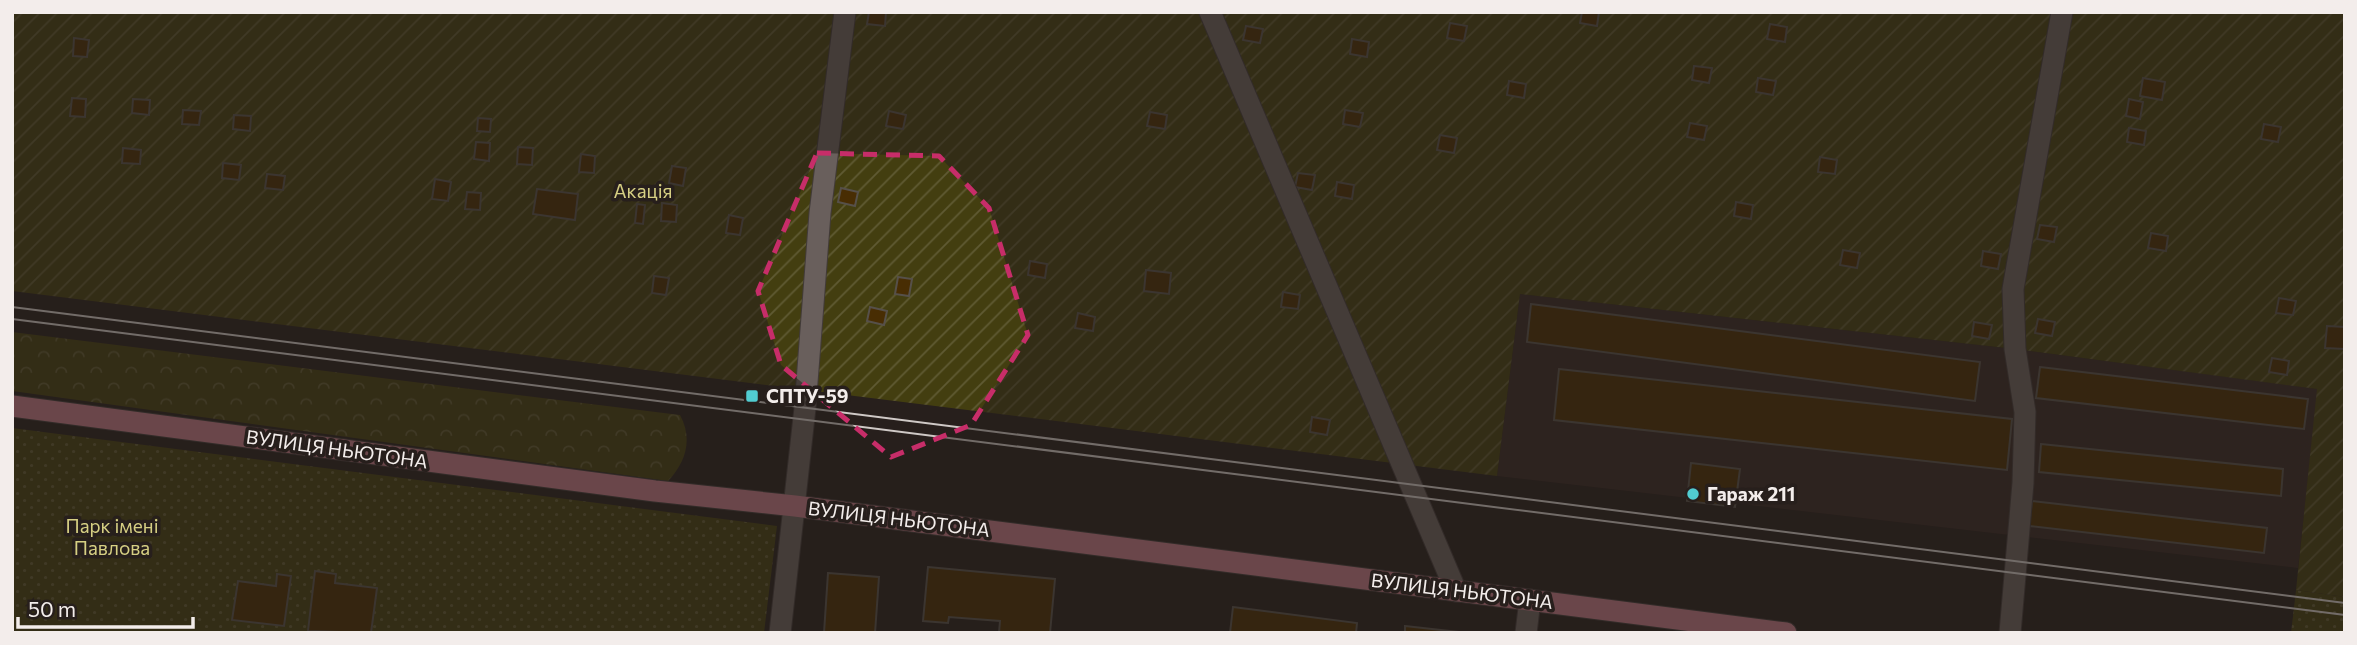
<svg xmlns="http://www.w3.org/2000/svg" width="2357" height="645" font-family="Commissioner,sans-serif">
<style>
.built{fill:#372924}
.grass{fill:url(#grass-dots)}
.forest{fill:url(#forest-crowns)}
.garden{fill:url(#garden-furrows)}
.building{fill:#482d03;stroke:#565049;stroke-width:2}
.lines{fill:none;stroke-linecap:round;stroke-linejoin:round}
.street-casing{stroke:#423b39;stroke-width:23}
.primary-casing{stroke:#423b39;stroke-width:23}
.street{stroke:#695f5c;stroke-width:21}
.primary{stroke:#bc7783;stroke-width:21}
.tram{stroke:#cfc9c6;stroke-width:2}
.marked{fill:none;stroke:#c72d69;stroke-width:5;stroke-dasharray:14 9;stroke-linejoin:round}
.poi-dot{fill:#51ccd1;stroke:#271f1c;stroke-width:2.5}
.labels{text-anchor:middle;stroke-width:7;stroke-linejoin:round;paint-order:stroke}
.park-label{font-size:19px;fill:#d6cf83;stroke:#271f1c}
.poi-label{font-size:19px;font-weight:bold;fill:#f3edeb;stroke:#271f1c;text-anchor:start}
.street-label{font-size:19px;fill:#f3edeb;stroke:#271f1c}
</style>
<defs>
<pattern id="grass-dots" width="8" height="8" patternUnits="userSpaceOnUse" patternTransform="scale(1.75)"><rect width="8" height="8" fill="#433e10"/><path d="M2 2h.1M6 6h.1" fill="none" stroke="#5f5a33" stroke-width="1.8" stroke-linecap="round"/></pattern>
<pattern id="forest-crowns" width="20" height="18" patternUnits="userSpaceOnUse" patternTransform="scale(1.75)"><rect width="20" height="18" fill="#433e10"/><path d="M2 6a3 3 0 1 1 6 0M12 15a3 3 0 1 1 6 0" fill="none" stroke="#5f5a33"/></pattern>
<pattern id="garden-furrows" width="10" height="10" patternUnits="userSpaceOnUse" patternTransform="scale(1.75)"><rect width="10" height="10" fill="#433e10"/><path d="M-1 1l2-2M0 10L10 0M9 11l2-2" fill="none" stroke="#5f5a33"/></pattern>
</defs>
<rect width="100%" height="100%" fill="#271f1c"/>
<polygon class="built" points="1520,294 2015,349 2318,389 2298,568 1497,476"/>
<g class="grass">
<polygon points="12,428 777,526 764,633 12,633"/>
<polygon points="2296,590 2345,597 2345,633 2291,633"/>
</g>
<path class="forest" d="M12,332l668,83c13,24 6,47 -12,66l-656,-90z"/>
<polygon class="garden" points="12,12 2345,12 2345,597 2296,590 2317,389 2015,349 1520,294 1497,476 12,291"/>
<g class="building">
<polygon points="869,12 886,12 885,26 867,24"/>
<polygon points="1582,12 1599,12 1597,26 1580,23"/>
<polygon points="1450,23 1467,26 1464,41 1447,38"/>
<polygon points="1770,24 1787,27 1785,42 1767,39"/>
<polygon points="1246,26 1263,29 1260,43 1243,40"/>
<polygon points="74,38 89,40 87,57 73,56"/>
<polygon points="1352,39 1369,42 1367,57 1350,54"/>
<polygon points="1694,66 1712,68 1709,83 1692,80"/>
<polygon points="1758,78 1776,81 1773,95 1756,92"/>
<polygon points="2143,78 2165,82 2162,100 2140,96"/>
<polygon points="1509,81 1526,84 1524,98 1507,95"/>
<polygon points="72,98 86,99 85,117 70,116"/>
<polygon points="133,99 150,100 149,115 132,113"/>
<polygon points="2129,99 2143,102 2140,119 2126,116"/>
<polygon points="183,110 201,111 199,125 182,124"/>
<polygon points="1345,110 1363,113 1360,127 1343,124"/>
<polygon points="889,111 906,115 903,129 886,126"/>
<polygon points="1150,112 1167,115 1165,129 1147,126"/>
<polygon points="234,115 251,116 250,131 233,129"/>
<polygon points="478,118 491,119 490,132 477,131"/>
<polygon points="1690,123 1707,126 1704,140 1687,137"/>
<polygon points="2264,124 2281,127 2278,142 2261,139"/>
<polygon points="2129,128 2146,131 2144,145 2127,142"/>
<polygon points="1440,135 1457,138 1454,153 1437,150"/>
<polygon points="476,142 490,143 489,161 474,159"/>
<polygon points="518,147 533,148 532,165 517,164"/>
<polygon points="123,148 141,150 140,164 122,163"/>
<polygon points="581,154 595,156 594,173 579,172"/>
<polygon points="1820,157 1837,160 1835,174 1818,172"/>
<polygon points="223,163 241,165 239,180 222,178"/>
<polygon points="672,166 686,168 683,186 669,183"/>
<polygon points="1298,173 1315,175 1312,190 1295,187"/>
<polygon points="267,174 285,176 283,190 265,188"/>
<polygon points="435,179 451,182 448,201 432,199"/>
<polygon points="1337,182 1354,185 1352,199 1335,196"/>
<polygon points="841,188 858,192 855,206 838,202"/>
<polygon points="537,189 578,194 575,220 533,214"/>
<polygon points="467,192 481,193 480,210 465,209"/>
<polygon points="1736,202 1753,205 1751,219 1734,216"/>
<polygon points="662,203 677,205 676,222 661,221"/>
<polygon points="637,204 645,205 643,224 635,223"/>
<polygon points="729,215 743,218 740,235 726,233"/>
<polygon points="2040,225 2057,227 2054,242 2037,239"/>
<polygon points="2151,233 2168,236 2166,251 2148,248"/>
<polygon points="1843,250 1860,253 1857,268 1840,265"/>
<polygon points="1983,251 2001,254 1998,269 1981,266"/>
<polygon points="1030,261 1047,264 1045,278 1028,275"/>
<polygon points="1146,270 1171,273 1169,294 1144,291"/>
<polygon points="654,276 669,278 666,295 652,293"/>
<polygon points="898,277 912,279 909,296 895,294"/>
<polygon points="1283,292 1300,295 1298,309 1281,307"/>
<polygon points="2279,298 2296,301 2293,315 2276,313"/>
<polygon points="1531,304 1980,362 1975,401 1527,342"/>
<polygon points="870,307 887,311 884,325 867,321"/>
<polygon points="1078,313 1095,317 1093,331 1075,328"/>
<polygon points="2038,319 2055,322 2052,336 2035,333"/>
<polygon points="1974,322 1992,325 1989,339 1972,336"/>
<polygon points="2327,326 2345,327 2345,349 2325,348"/>
<polygon points="2272,358 2289,361 2287,375 2269,372"/>
<polygon points="2040,367 2308,399 2304,429 2036,398"/>
<polygon points="1559,369 2012,419 2007,470 1554,420"/>
<polygon points="1312,417 1330,420 1327,435 1310,432"/>
<polygon points="2041,444 2283,469 2281,496 2039,472"/>
<polygon points="1691,463 1740,469 1735,507 1687,501"/>
<polygon points="2032,501 2267,528 2264,553 2029,526"/>
<polygon points="928,567 1055,579 1050,633 999,633 1000,621 949,617 948,623 923,621"/>
<polygon points="315,571 336,574 335,583 377,588 371,633 308,631"/>
<polygon points="828,573 879,577 875,633 824,633"/>
<polygon points="277,574 291,576 284,626 232,620 238,581 276,586"/>
<polygon points="1233,607 1357,623 1356,633 1230,633"/>
<polygon points="1405,626 1468,633 1405,633"/>
</g>
<g class="lines">
<defs>
<g id="street">
<polyline points="1210,12 1456,591"/>
<polyline points="780,633 805,408 820,213 845,12"/>
<polyline points="1526,633 1530,600"/>
<polyline points="2010,633 2023,483 2025,412 2015,349 2013,289 2062,12"/>
</g>
<polyline id="primary" points="12,406 655,491 795,506 1786,633"/>
</defs>
<use href="#street" class="street-casing"/>
<use href="#primary" class="primary-casing"/>
<use href="#street" class="street"/>
<use href="#primary" class="primary"/>
<g class="tram">
<polyline points="12,307 2345,603"/>
<polyline points="12,319 2345,615"/>
</g>
</g>
<path d="M0 0H2357V645H0ZM817,153l122,3 50,52 39,127 -57,90 -80,32 -110,-92 -23,-74z" fill="#271f1c" fill-opacity=".55" fill-rule="evenodd"/>
<path class="marked" d="M817,153l122,3 50,52 39,127 -57,90 -80,32 -110,-92 -23,-74z"/>
<g class="poi-dot">
<rect x="745" y="389" width="14" height="14" rx="3.5"/>
<circle cx="1693" cy="494" r="7"/>
</g>
<g class="labels">
<g class="park-label">
<text x="643" y="198">Акація</text>
<text x="112" y="533">Парк імені<tspan x="112" dy="22">Павлова</tspan></text>
</g>
<g class="poi-label">
<text x="766" y="403">СПТУ-59</text>
<text x="1707" y="501">Гараж 211</text>
</g>
<g class="street-label">
<text transform="translate(337 449) rotate(8)" y="7">ВУЛИЦЯ НЬЮТОНА</text>
<text transform="translate(899 519) rotate(7)" y="7">ВУЛИЦЯ НЬЮТОНА</text>
<text transform="translate(1462 591) rotate(7)" y="7">ВУЛИЦЯ НЬЮТОНА</text>
</g>
</g>
<rect width="2357" height="645" fill="none" stroke="#f3edeb" stroke-width="28"/>
<path d="M18 617v10h175v-10" fill="none" stroke="#f3edeb" stroke-width="3.5"/>
<text x="28" y="617" font-size="21" fill="#f3edeb" stroke="#271f1c" stroke-width="5" paint-order="stroke">50 m</text>
</svg>
